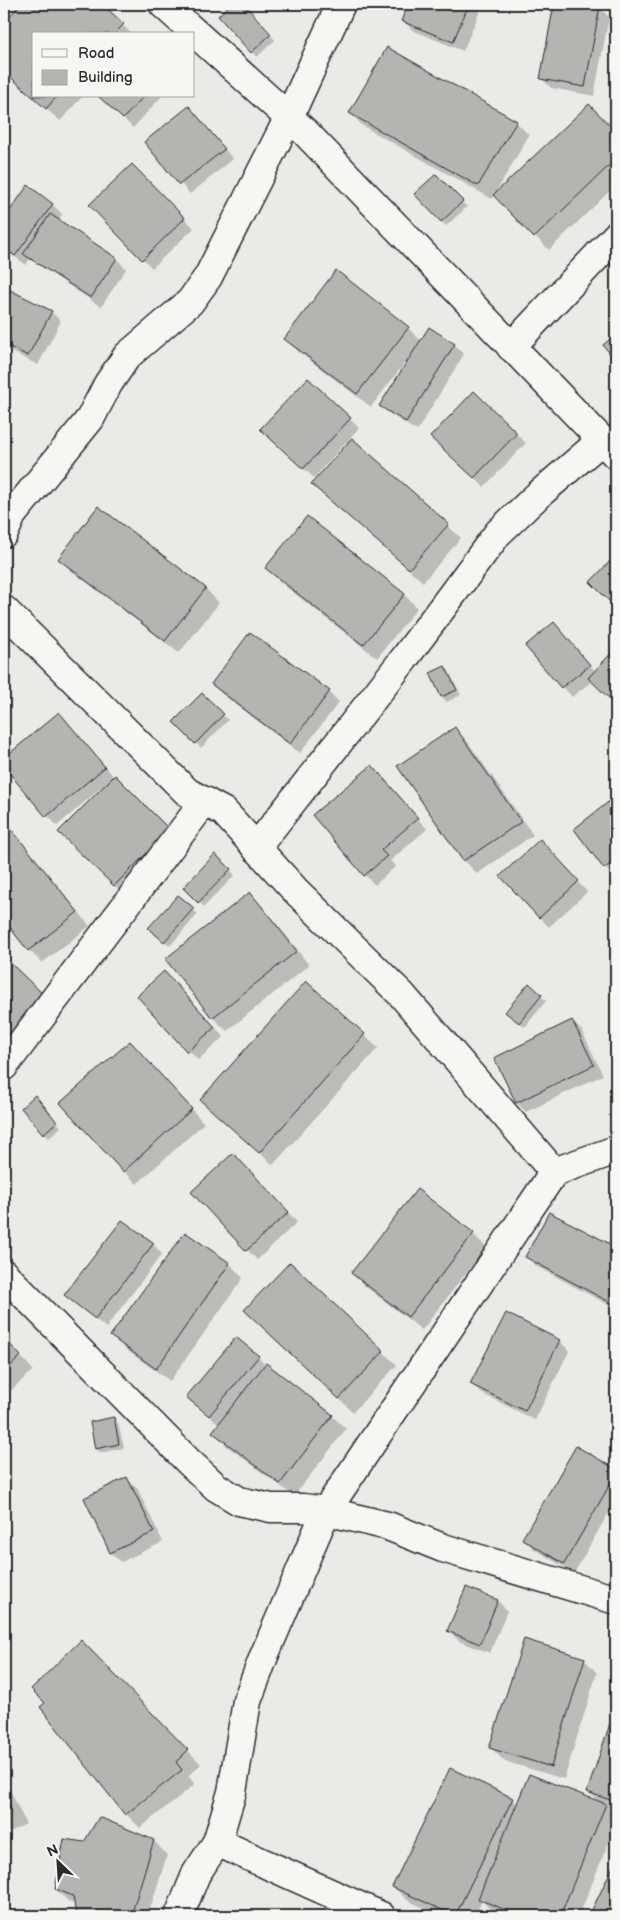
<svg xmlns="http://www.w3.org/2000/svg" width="620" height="1920" font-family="'Balsamiq Sans',sans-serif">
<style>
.shadow{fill:#0003}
.building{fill:#b4b4b1;stroke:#2b2b2b}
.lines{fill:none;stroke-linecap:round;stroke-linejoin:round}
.minor-casing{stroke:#2b2b2b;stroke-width:31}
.minor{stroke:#f6f6f2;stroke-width:28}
</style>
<rect width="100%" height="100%" fill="#eaeae6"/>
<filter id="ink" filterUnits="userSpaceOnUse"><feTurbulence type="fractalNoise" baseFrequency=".02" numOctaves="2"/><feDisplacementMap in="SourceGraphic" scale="10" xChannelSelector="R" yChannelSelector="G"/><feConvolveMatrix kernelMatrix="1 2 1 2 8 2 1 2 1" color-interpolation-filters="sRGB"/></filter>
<g filter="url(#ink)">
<g class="shadow">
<polygon points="22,4 100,4 132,34 34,34 34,96 83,96 60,121 4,71 4,24"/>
<polygon points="233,4 243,4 275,40 257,57 219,16"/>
<polygon points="410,4 483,4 463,51 412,30 403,20"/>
<polygon points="555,4 581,4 599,7 609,17 594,96 551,88 541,78"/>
<polygon points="99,96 162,96 133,128"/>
<polygon points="589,106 616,133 616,185 549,250 495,195"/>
<polygon points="189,108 233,159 190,194 146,143"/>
<polygon points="350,113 516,122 529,135 492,199 363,126"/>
<polygon points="132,165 194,228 152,268 91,205"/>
<polygon points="436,176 467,207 446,226 416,194"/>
<polygon points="28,187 53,205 62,214 58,221 117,259 126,269 101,307 30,259 26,265 4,249 4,221"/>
<polygon points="4,288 51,312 61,321 38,365 4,348"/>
<polygon points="408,328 421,341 429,328 455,345 464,354 417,431 391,415 381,406 409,361 407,360 371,407 299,352 285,338"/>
<polygon points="474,393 526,443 484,487 441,446"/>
<polygon points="350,419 359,428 350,438 461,538 423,582 313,484 348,444 346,442 314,478 272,439"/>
<polygon points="98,508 206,589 219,603 179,653 73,572 59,559"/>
<polygon points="615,558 616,559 616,606 591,582"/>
<polygon points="267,568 404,594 417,608 377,658 280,582"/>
<polygon points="554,623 596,672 616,650 616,704 592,681 572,697 527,646"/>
<polygon points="444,667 449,672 461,695 447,702 442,697 431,673"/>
<polygon points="212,684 329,692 339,702 300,753 222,694"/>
<polygon points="202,695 228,720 201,748 175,722"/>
<polygon points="59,713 115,778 179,841 124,895 60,832 104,789 102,787 57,826 4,765 4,759"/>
<polygon points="455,728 468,742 533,835 477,874 464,860"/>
<polygon points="372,767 427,829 390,861 396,866 375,885 365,875"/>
<polygon points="616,798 616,876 615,877 605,868 575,829"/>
<polygon points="4,820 90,926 42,963 29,950 4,918"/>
<polygon points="549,851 587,892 549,927 539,917"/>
<polygon points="215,855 235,875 204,907 185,888"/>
<polygon points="250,894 263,907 309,965 227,1031 213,1018 167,960"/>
<polygon points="178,897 198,914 170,946 155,933"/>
<polygon points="4,959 45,998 4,1052"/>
<polygon points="174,982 224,1037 198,1060 139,996"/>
<polygon points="529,985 546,1001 525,1027 512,1017"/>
<polygon points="572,1021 582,1031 603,1075 526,1112 517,1103"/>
<polygon points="364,1035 378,1048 273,1165 201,1100"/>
<polygon points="143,1056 204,1123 137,1184 124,1171"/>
<polygon points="40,1102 61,1127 49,1138 44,1133"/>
<polygon points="243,1164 297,1222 257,1260 193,1192"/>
<polygon points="550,1213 616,1249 616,1309 536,1266 527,1256"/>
<polygon points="185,1233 230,1264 243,1278 170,1381 125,1349 112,1336"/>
<polygon points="473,1234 486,1247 422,1330 366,1287 353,1273"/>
<polygon points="153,1244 162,1254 106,1328 66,1295"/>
<polygon points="290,1264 397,1365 353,1412 260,1323"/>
<polygon points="506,1315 560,1341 569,1351 535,1420 481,1393 471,1383"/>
<polygon points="4,1338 33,1370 4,1397"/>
<polygon points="258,1357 268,1367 332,1416 346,1429 294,1496 227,1446 214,1432 220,1425 188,1397"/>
<polygon points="113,1418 118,1423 124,1448 101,1453 96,1448"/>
<polygon points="577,1448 616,1470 616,1500 574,1573 534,1549 524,1539"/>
<polygon points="127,1479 137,1488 163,1542 121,1562 111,1553 86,1499"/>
<polygon points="466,1588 498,1601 507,1611 490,1653 459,1641 449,1631"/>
<polygon points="81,1642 201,1764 188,1776 195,1784 140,1828 126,1814 42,1707 47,1703"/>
<polygon points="584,1659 597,1673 564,1779 504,1761 491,1748"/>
<polygon points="616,1710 616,1810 607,1807 616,1816 616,1824 579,1916 504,1916 493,1912 482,1901 475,1916 441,1916 407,1900 394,1887 512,1799 518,1805 599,1803 589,1792"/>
<polygon points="4,1777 26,1824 4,1835"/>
<polygon points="154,1841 167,1855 148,1916 77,1916 76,1905 69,1902 56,1889 84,1843"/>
<polygon points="616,1863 616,1916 590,1916"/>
</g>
<g class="building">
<polygon points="21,4 102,4 124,24 114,34 34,34 34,96 57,96 46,109 4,71 4,22"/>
<polygon points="231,4 244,4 271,34 251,53 218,16"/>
<polygon points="408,4 469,4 453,42 401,21"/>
<polygon points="554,4 588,4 600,6 585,87 540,79"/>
<polygon points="387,47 517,121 478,186 349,113"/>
<polygon points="98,96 144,96 123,119"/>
<polygon points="589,104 616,132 616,159 534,238 493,195"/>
<polygon points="189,106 225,149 179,185 144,142"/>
<polygon points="132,164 185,218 142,260 89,205"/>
<polygon points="436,174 463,201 441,222 414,194"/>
<polygon points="28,185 53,204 15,256 4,248 4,219"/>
<polygon points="50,214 117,258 91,298 23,254"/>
<polygon points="336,270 409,327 357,394 284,339"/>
<polygon points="4,287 52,311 28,356 4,344"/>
<polygon points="429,327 455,344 406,422 379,406"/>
<polygon points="616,334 616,361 603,345"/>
<polygon points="308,378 351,418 303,469 260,429"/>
<polygon points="474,391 517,433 474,478 430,437"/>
<polygon points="352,438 449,524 409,569 311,484"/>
<polygon points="98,506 206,588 165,641 58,559"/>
<polygon points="307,516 405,594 363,645 265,568"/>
<polygon points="615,556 616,599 611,603 590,582"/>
<polygon points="554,622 590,665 561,688 525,646"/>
<polygon points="250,632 330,691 290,744 211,684"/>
<polygon points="616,648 616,705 588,678"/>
<polygon points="445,666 457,690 441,697 430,673"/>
<polygon points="202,693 224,714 195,744 173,722"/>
<polygon points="59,712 105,767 46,817 4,767 4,758"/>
<polygon points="455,727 521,822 463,861 397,766"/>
<polygon points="372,765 418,818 381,850 387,856 364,876 312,815"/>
<polygon points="115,775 170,830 114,886 58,832"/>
<polygon points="616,796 616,859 604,869 574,829"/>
<polygon points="4,820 78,912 28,951 4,920"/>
<polygon points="540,839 579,881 539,918 500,876"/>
<polygon points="215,854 231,869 198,903 183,888"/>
<polygon points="250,892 297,951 212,1018 165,959"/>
<polygon points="178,895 194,908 164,942 148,928"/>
<polygon points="4,957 46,997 4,1041"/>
<polygon points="164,971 215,1027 187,1052 137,996"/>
<polygon points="306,981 365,1034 259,1153 200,1100"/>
<polygon points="529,983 542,995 519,1023 505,1012"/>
<polygon points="572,1020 594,1065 516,1103 494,1058"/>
<polygon points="130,1041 192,1109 123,1172 60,1103"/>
<polygon points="35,1095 57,1122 43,1134 21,1108"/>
<polygon points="233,1153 289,1212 246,1251 191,1192"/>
<polygon points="417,1189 474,1233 408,1317 351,1273"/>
<polygon points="549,1212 616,1247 616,1298 613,1304 525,1257"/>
<polygon points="122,1220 154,1243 95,1319 64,1295"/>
<polygon points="185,1232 230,1263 156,1369 110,1336"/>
<polygon points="290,1262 384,1351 339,1399 244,1310"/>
<polygon points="506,1313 560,1340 525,1411 470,1384"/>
<polygon points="236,1337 259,1356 209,1416 186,1397"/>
<polygon points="4,1338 21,1356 4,1372"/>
<polygon points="266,1363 333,1415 280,1484 212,1432"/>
<polygon points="114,1417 119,1444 95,1449 90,1422"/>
<polygon points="576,1446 616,1469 616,1474 564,1564 522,1539"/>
<polygon points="127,1477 154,1532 110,1553 84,1498"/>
<polygon points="466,1587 498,1600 480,1644 447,1631"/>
<polygon points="524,1639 585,1658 551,1767 489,1748"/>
<polygon points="81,1640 188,1750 176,1762 182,1770 125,1815 40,1707 45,1703 31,1689"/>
<polygon points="616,1706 616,1802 587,1792"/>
<polygon points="450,1768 513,1798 455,1916 392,1887"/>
<polygon points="529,1774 606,1804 560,1916 521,1916 478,1899"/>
<polygon points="4,1793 11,1808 4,1812"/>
<polygon points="99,1817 154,1840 131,1916 76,1916 73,1896 55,1889 64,1839 84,1842"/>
<polygon points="616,1860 616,1916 589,1916"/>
<polygon points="49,1911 50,1916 33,1916"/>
</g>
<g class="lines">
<defs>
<g id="minor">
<polyline points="163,4 305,132 616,455"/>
<polyline points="511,347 616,236"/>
<polyline points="4,533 12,515 90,419 108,384 127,356 190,302 208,277 289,117 341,4"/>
<polyline points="4,610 187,792 224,812 295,890 402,995 554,1172"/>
<polyline points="256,848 404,659 498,533 537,496 602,440"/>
<polyline points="4,1066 205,801"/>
<polyline points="4,1274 189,1462 216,1487 239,1501 271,1508 303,1508 326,1511 388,1526 443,1548 616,1600"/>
<polyline points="217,1842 381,1916"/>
<polyline points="179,1916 196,1874 217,1842 232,1792 247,1701 264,1656 326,1511 554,1172 616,1150"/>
</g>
</defs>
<use href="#minor" class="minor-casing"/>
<use href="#minor" class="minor"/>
</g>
</g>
<rect width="620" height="1920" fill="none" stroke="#f6f6f2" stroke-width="20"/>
<rect x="10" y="10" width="600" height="1900" fill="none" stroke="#2b2b2b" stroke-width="2" filter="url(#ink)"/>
<rect x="32" y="32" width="162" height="65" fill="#f6f6f2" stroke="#a5a5a2"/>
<rect x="42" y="49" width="25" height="8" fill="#f6f6f2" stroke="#a5a5a2"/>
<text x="78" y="58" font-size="15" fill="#2b2b2b">Road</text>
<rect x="42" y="70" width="25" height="15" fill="#b4b4b1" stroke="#a5a5a2"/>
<text x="78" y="82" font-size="15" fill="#2b2b2b">Building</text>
<g transform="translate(58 1862) rotate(335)" stroke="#f6f6f2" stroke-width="4" paint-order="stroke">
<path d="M0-4L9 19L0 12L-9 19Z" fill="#2b2b2b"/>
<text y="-8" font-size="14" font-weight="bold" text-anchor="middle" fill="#2b2b2b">N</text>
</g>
</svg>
